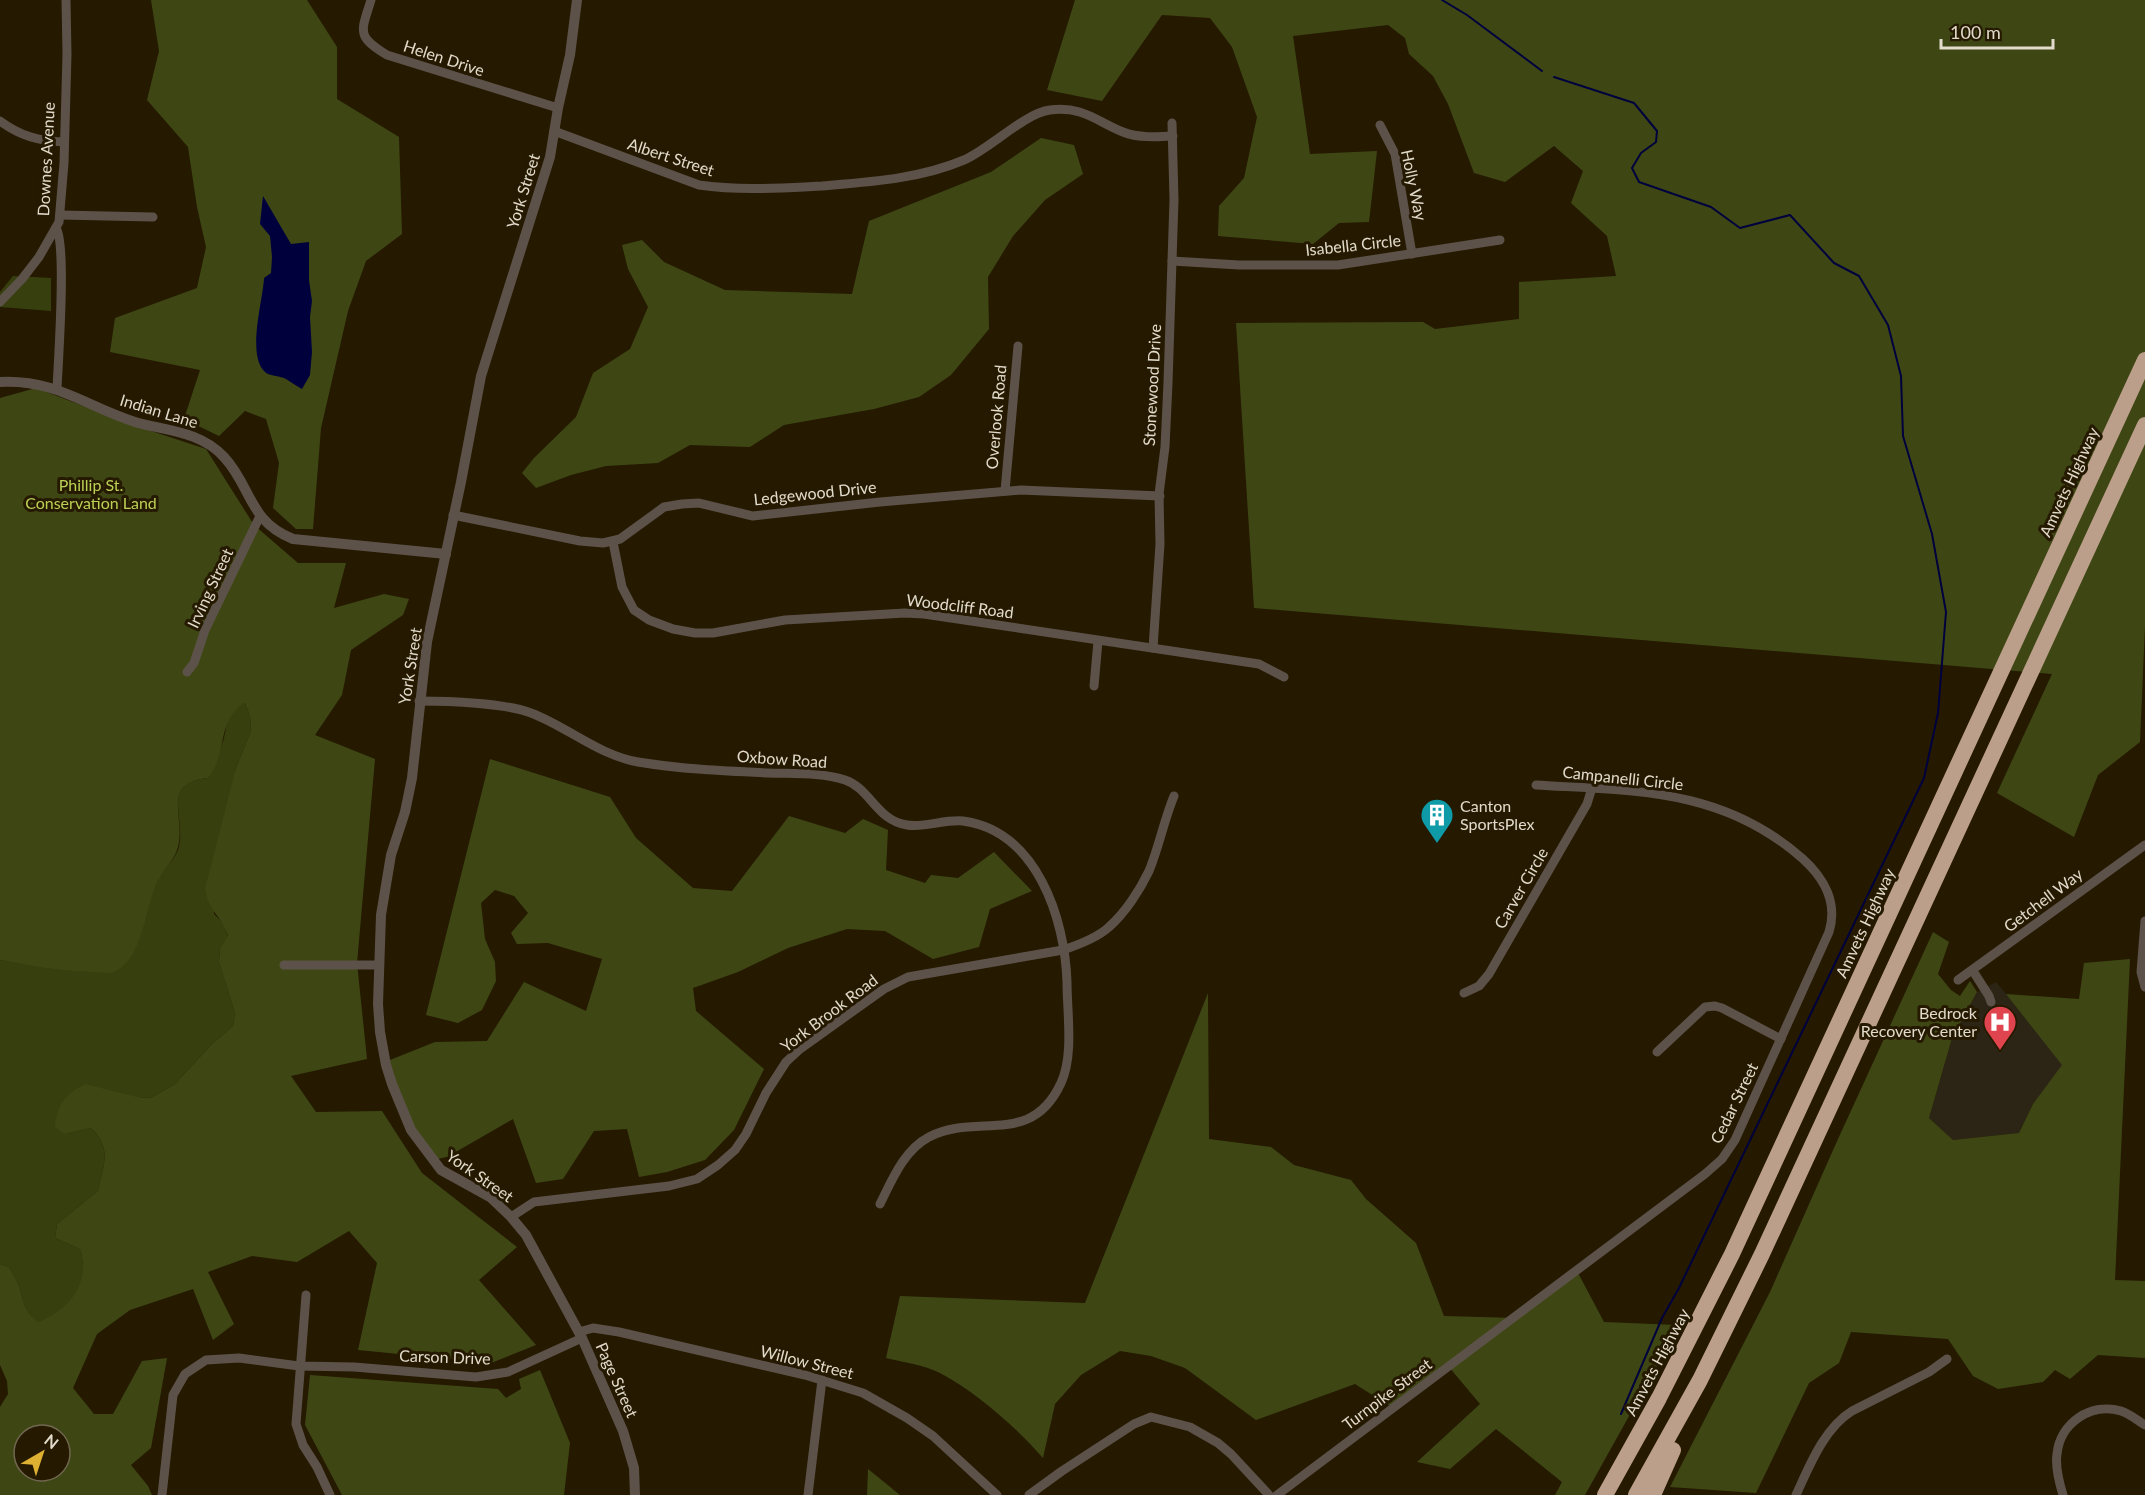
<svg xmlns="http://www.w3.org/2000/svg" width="2145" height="1495" font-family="Lato,sans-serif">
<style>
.medical{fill:#2c2515}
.green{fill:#373f0f}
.forest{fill:#3e4714;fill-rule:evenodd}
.water{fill:#00003d}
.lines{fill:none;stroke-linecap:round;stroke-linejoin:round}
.stream{stroke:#00003d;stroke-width:2}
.minor{stroke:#5d5249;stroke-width:9}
.tertiary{stroke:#5d5249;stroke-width:10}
.motorway{stroke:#bc9f8a;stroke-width:16}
.labels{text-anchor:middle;stroke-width:6;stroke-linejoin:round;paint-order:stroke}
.street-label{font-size:16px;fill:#e2dbcb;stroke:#251900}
.park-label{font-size:16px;fill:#bbd155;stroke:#251900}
.poi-label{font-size:16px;fill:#e2dbcb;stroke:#251900;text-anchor:start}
</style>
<rect width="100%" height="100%" fill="#251900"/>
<polygon class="medical" points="1996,982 2020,1010 2063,1065 2033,1104 2019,1133 1953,1140 1929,1118 1952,1038 1977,992"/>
<g class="green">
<polygon points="13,276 51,278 51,311 0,307 0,292"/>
<path d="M245,703l5,13 1,15 -15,37 -22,146 10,10 4,13 -8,11 -1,14 16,51 -2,13 -22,19 -37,40 -24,13 -13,-1 -72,37 26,-6c22,21 12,37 7,63l-41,33 -2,14 25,11c11,34 -10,62 -42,74 -14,-13 -13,-17 -18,-34 -2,-7 -7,-15 -11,-22l-9,-3v-304c33,6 61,11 95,12 5,0 13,1 18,-1 29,-13 32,-59 43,-87 5,-12 17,-22 22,-34 10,-30 -20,-67 30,-72 4,-10 10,-21 13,-31 9,-22 0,-29 24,-44z"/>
</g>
<g class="forest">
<polygon points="151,0 307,0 337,47 337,99 399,137 402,234 366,261 348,311 321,428 313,529 296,529 273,508 279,463 266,419 245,411 219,436 184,419 200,370 110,352 115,318 197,288 206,247 197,207 188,147 147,100 159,51"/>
<polygon points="1075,0 2145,0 2145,626 2140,742 2098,775 2074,837 1997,793 2052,674 1254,608 1236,323 1423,322 1435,329 1519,319 1519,282 1616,276 1607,236 1571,203 1583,171 1554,146 1505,182 1474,173 1448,104 1433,76 1409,54 1405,38 1388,25 1293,36 1310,154 1377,151 1369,222 1339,223 1313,244 1218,236 1219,206 1244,178 1257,117 1232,47 1210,18 1162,15 1102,101 1047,90"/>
<polygon points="1041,138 1074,145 1083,174 1045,200 1013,236 988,277 989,329 951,375 919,397 874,409 784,425 750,447 690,445 658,463 606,466 571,475 536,488 522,473 534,458 576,417 593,373 630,349 648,307 628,269 622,245 642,240 664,262 725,290 852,294 869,221 991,172"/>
<path d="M36,388l97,37 73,24 48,76 44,38h48l-12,45 50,-14 25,5 -6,16 -52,35 -9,45 -27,40 60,24 -18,204 10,96 -76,17 25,36 66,-1 40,62 95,74 -38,33 57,65 -45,18 -133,-13 19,-87 -28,-32 -52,31 -45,-6 -44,16 26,52 -21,16 -20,-51 -63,21 -33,24 -24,54 21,26h19l29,-53 25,-3 -16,90 -20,17 17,21 4,9h-152v-88l8,-13 -1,-13 -7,-16v-101l9,3c4,7 9,15 11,22 5,17 4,21 18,33 31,-11 53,-40 42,-73l-25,-11 2,-14 41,-33c5,-26 15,-42 -7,-63l-26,6 -10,-7c2,-22 10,-33 30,-43l52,13 13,1 24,-13 37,-40 22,-19 2,-13 -16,-51 1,-14 8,-12c-6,-20 -19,-24 -23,-47l31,-121 15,-37 -1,-15 -5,-13c-30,19 -16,49 -37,75 -50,5 -20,43 -31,72 -4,12 -16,22 -21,35 -10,24 -15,78 -43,87 -6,2 -16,0 -23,0 -31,-1 -59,-6 -90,-12v-562zM24,1435h36v36h-36z"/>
<polygon points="490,759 610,797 636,838 693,888 732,891 789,816 845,833 863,819 888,830 886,870 925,883 931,875 958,878 994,852 1032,891 990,909 979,947 933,959 885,931 847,929 788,948 738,972 693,988 696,1011 764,1069 734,1130 705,1160 667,1172 639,1177 627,1129 594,1131 563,1179 536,1183 513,1119 447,1157 432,1160 421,1146 385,1062 435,1042 487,1041 524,982 586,1011 602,959 548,943 517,944 511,933 528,913 514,896 495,890 481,903 485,939 495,962 496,981 482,1010 458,1023 426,1015"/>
<polygon points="1933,932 1949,942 1938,974 1951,990 1960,996 1970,981 1977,992 1952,1038 1929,1118 1953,1140 2019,1133 2033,1104 2062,1065 2006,994 2079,999 2084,963 2130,959 2115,1280 2145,1281 2145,1358 2098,1355 2070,1379 2055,1370 2043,1382 1998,1389 1973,1376 1948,1339 1851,1332 1839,1363 1809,1383 1756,1493 1670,1487 1770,1292 1838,1139"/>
<path d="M1208,993l1,146 62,8 23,18 57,15 15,19 50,44 28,73 71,2 62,-47 27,51 72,3 -4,14 -87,156h-30l7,-13 -66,-53 -46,40 -33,-7 63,-58 -31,-37 -56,41 -38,-24 -99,36 -71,-52 -34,-12 -31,-5 -39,24 -26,29 -12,54c-27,-31 -67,-66 -103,-85 -16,-8 -37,-11 -54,-15l14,-62 185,7z"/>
<polygon points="540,1370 570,1443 564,1495 342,1495 305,1425 310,1375 498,1389 506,1398 521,1389 519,1379"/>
<polygon points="868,1469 900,1495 867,1495"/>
</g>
<path class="water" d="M263,196l28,48 18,-2v38l3,21 -2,16 2,35 -2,23 -8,14c-6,-3 -11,-7 -16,-10 -7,-4 -17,-2 -22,-8 -17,-18 -1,-71 0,-93l7,-5 1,-16 -2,-21 -10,-12z"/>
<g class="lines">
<g class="stream">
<polyline points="1442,0 1467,15 1542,71"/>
<polyline points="1554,77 1634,103 1657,131 1656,142 1641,153 1632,168 1639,182 1711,207 1740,228 1790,215 1834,263 1859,276 1888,325 1901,376 1903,436 1932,534 1946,612 1938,713 1924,778 1679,1288 1662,1318 1621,1414"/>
</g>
<g class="minor">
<path d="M371,0c-10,32 -15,36 16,55l171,53"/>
<path d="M0,121c20,15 39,20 64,21"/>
<polyline points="1380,125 1395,154 1412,254"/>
<path d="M554,131l145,54c41,6 81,3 123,1 48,-4 97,-7 142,-26 27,-12 61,-47 86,-50 33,-4 46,11 73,22 15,6 34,5 50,4"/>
<polyline points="60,215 153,217"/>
<path d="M56,228c11,16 2,135 1,161"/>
<polyline points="1172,261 1239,265 1338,265 1500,240"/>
<polyline points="0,302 22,279 39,257 59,222 64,163 67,54 66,0"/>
<polyline points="1005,491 1018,346"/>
<polyline points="453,515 580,541 603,543 620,539 664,507 682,504 699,503 753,516 880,502 1021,490 1160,496"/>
<polyline points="613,542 622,587 634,610 649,620 673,629 695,633 713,633 785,620 905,613 924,614 1259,664 1284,677"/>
<polyline points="1153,648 1160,544 1159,494 1165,447 1168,383 1174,200 1172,123"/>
<polyline points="187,672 194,663 205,630 260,516"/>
<polyline points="1094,686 1098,641"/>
<path d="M419,701c29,0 86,2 112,12 37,14 67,42 107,49 42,7 86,9 129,11 25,1 54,-1 78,7 25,8 32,41 62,45 18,3 38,-6 56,-4 74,10 102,98 104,161 0,31 7,73 -6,101 -30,65 -84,29 -132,54 -25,13 -37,43 -49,67"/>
<polyline points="2145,921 2141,972 2145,987"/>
<polyline points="284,965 379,965"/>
<polyline points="1973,971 1989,996 1991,1002"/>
<polyline points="1958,980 2145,845"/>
<polyline points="1464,993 1479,986 1489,974 1587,804 1592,788"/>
<polyline points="1657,1052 1705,1007 1715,1006 1722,1008 1781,1039"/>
<path d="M511,1217l23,-15 135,-16 28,-7 21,-14 17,-15 11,-16 20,-41 20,-31 14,-13 84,-60 24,-12 155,-27c15,-5 34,-12 46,-23 16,-14 31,-37 40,-56 10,-24 15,-51 25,-75"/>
<polyline points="306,1295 296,1424 303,1445 317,1467 330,1495"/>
<polyline points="579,1332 593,1328 619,1332 805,1375 863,1393 907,1418 933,1436 997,1495"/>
<polyline points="162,1495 173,1395 185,1374 206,1360 239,1358 299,1366 354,1367 476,1377 508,1372 582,1338"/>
<polyline points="808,1495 822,1380"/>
<polyline points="1029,1495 1062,1471 1134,1424 1151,1417 1190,1427 1218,1443 1231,1454 1269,1495"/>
<path d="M1277,1495l428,-321 17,-15 13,-19 94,-208c9,-29 -5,-54 -26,-73 -80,-71 -167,-68 -267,-74"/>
<path d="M1796,1495c13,-28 28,-67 56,-84l77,-39 18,-13"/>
<path d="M2063,1495c-4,-13 -8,-28 -6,-41 3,-31 34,-52 64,-43 9,3 16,9 24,14"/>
</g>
<g class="tertiary">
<polyline points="577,0 570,55 558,108 550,157 481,376 461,482 427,642 412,778 405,812 391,855 381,915 378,1004 380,1032 386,1065 392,1084 411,1130 441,1170 490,1197 511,1217 526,1235 582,1338 623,1431 634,1468 635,1495"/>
<path d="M0,382c56,-3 87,25 135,40 31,9 65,9 89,35 28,30 24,64 69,82l153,15"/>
</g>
<g class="motorway">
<polyline points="1605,1495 1659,1398 1732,1254 2145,360"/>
<polyline points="1636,1495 1700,1380 1762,1254 2145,425"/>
<polyline points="1653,1495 1673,1450"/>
</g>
</g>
<defs>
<symbol id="building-pin" viewBox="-11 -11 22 30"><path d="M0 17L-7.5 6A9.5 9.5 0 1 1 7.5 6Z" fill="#0f9aa8" stroke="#251900"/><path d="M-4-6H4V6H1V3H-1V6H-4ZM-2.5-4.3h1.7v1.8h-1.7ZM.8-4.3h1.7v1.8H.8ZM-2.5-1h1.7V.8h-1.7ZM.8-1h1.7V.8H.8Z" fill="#fff"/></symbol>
<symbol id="hospital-pin" viewBox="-11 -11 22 30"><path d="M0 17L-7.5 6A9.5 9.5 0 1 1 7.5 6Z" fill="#e0444e" stroke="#251900"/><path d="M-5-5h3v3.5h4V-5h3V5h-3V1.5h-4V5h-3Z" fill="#fff"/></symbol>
</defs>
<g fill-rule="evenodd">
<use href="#building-pin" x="1418" y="796" width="38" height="52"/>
<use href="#hospital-pin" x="1981" y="1003" width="38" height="52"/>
</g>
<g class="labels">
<g class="street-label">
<text transform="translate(444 58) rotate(18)" y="6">Helen Drive</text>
<text transform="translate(671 157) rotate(18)" y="6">Albert Street</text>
<text transform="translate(46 159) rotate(-87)" y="6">Downes Avenue</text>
<text transform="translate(1414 185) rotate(78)" y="6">Holly Way</text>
<text transform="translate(523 191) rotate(-73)" y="6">York Street</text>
<text transform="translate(1353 245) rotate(-6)" y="6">Isabella Circle</text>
<text transform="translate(1152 385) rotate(-87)" y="6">Stonewood Drive</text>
<text transform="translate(159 411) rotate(17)" y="6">Indian Lane</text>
<text transform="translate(996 417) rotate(-85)" y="6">Overlook Road</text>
<text transform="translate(2069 482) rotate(-65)" y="6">Amvets Highway</text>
<text transform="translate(815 493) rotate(-6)" y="6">Ledgewood Drive</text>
<text transform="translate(210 588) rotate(-65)" y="6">Irving Street</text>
<text transform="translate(960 606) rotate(7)" y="6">Woodcliff Road</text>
<text transform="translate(410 666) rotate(-81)" y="6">York Street</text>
<text transform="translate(782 759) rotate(4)" y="6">Oxbow Road</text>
<text transform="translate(1623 778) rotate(6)" y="6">Campanelli Circle</text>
<text transform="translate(1521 888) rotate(-60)" y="6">Carver Circle</text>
<text transform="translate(2043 900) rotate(-37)" y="6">Getchell Way</text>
<text transform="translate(1865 923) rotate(-65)" y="6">Amvets Highway</text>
<text transform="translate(829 1013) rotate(-37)" y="6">York Brook Road</text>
<text transform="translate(1734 1103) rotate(-64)" y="6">Cedar Street</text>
<text transform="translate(480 1176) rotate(35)" y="6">York Street</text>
<text transform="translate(445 1357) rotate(2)" y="6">Carson Drive</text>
<text transform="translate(807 1362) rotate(14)" y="6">Willow Street</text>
<text transform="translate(1657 1362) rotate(-62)" y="6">Amvets Highway</text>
<text transform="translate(617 1380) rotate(66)" y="6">Page Street</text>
<text transform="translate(1387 1394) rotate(-37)" y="6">Turnpike Street</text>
</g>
<g class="park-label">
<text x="91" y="491">Phillip St.<tspan x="91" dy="18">Conservation Land</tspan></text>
</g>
<g class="poi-label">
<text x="1460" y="812">Canton<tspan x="1460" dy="18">SportsPlex</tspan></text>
<text x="1977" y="1019" text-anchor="end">Bedrock<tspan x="1977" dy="18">Recovery Center</tspan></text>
</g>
</g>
<g transform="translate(42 1453) rotate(39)"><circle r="28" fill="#251900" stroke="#716751" stroke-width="1.5"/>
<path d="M0-4.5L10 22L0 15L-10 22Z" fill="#dfb133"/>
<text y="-9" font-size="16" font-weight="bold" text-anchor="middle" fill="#e2dbcb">N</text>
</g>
<path d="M1941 39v9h112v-9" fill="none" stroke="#e2dbcb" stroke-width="3"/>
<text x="1950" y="39" font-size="18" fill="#e2dbcb" stroke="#251900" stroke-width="4.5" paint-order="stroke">100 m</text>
</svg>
